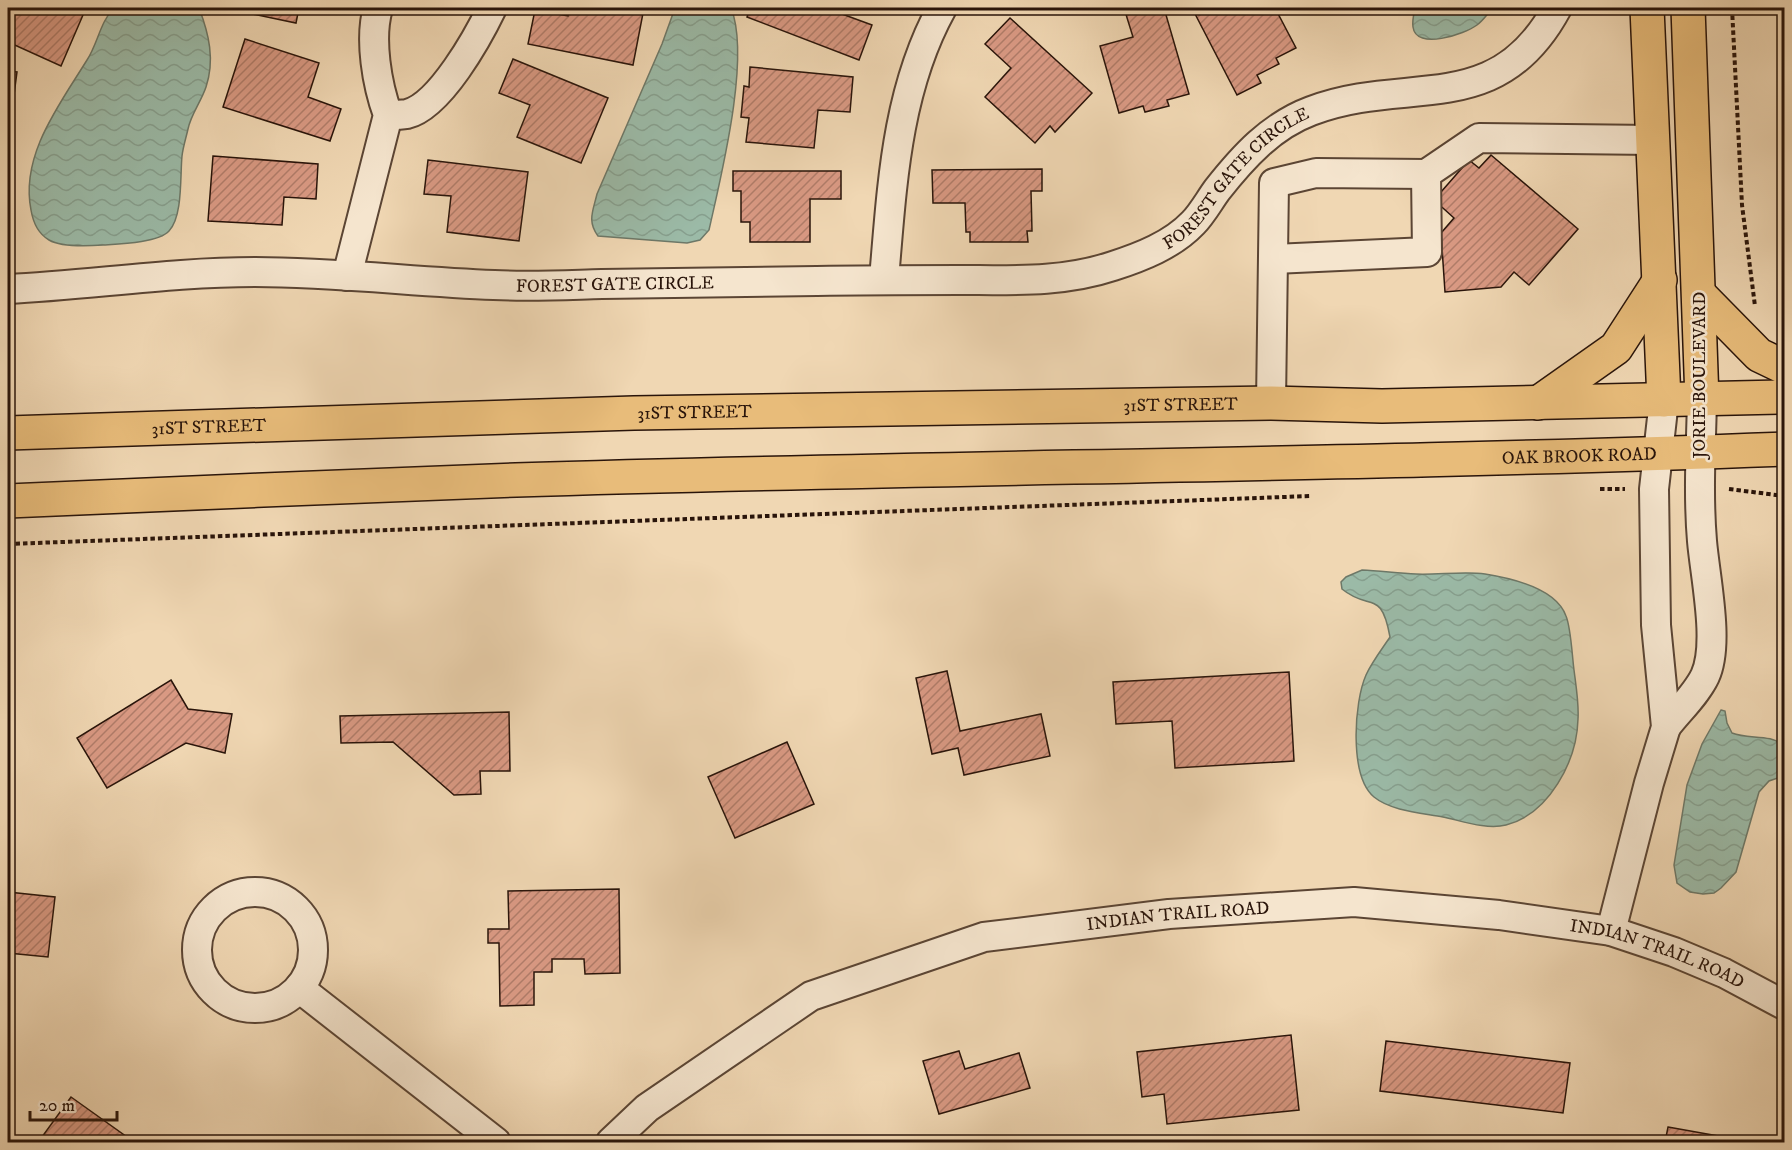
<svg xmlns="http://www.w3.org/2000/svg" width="1792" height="1150" font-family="'IM FELL DW Pica',serif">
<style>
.water{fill:url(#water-waves);stroke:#6d7868;stroke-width:1.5}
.building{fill:url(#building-hatch);stroke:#29140a;stroke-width:1.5}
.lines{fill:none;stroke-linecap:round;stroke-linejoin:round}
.minor-casing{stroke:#5b4534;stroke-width:32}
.major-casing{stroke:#29140a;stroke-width:36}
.path{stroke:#29140a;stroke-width:4;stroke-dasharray:4.5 3;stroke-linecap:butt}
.minor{stroke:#f5e5ce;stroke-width:28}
.major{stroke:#e8bc7a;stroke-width:33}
.labels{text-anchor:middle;stroke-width:5;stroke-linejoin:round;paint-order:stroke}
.street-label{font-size:18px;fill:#29140a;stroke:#f5e5ce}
</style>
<defs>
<pattern id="water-waves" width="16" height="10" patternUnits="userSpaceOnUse" patternTransform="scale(1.5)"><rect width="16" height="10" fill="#9bbaa7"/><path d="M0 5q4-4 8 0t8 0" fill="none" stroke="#869f8e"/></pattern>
<pattern id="building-hatch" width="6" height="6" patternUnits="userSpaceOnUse" patternTransform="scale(1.5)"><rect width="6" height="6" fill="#d99983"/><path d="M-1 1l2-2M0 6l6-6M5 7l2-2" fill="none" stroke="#b07c69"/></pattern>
</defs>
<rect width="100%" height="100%" fill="#f0d7b3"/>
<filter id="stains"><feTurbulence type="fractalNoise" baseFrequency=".00333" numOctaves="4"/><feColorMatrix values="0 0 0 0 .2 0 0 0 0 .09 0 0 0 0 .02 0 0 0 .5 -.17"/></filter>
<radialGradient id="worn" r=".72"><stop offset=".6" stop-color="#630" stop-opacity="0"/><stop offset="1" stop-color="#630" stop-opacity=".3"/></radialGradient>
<g class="water">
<path d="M114,8h85c10,26 16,52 7,79 -5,15 -15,27 -18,42 -2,9 -5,18 -6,27 -2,20 1,60 -13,75 -11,12 -51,13 -66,14 -14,1 -42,2 -54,-5 -12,-7 -16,-18 -18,-30 -11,-55 29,-106 56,-150 11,-17 13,-38 27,-52z"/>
<path d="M675,8h56c20,49 -10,168 -22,222l-9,10 -13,3 -89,-7c-11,-15 -5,-25 -1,-42l65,-150z"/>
<path d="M1415,8h78c-5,5 -10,13 -16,17 -12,9 -61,26 -64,2 -1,-6 1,-14 2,-19z"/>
<path d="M1362,570c18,1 36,3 54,4 21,1 49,-3 69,0 25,4 71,14 81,42 5,12 6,39 8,54 2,16 5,33 4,49 -1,42 -29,95 -72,106 -19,5 -44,-4 -63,-8 -21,-4 -52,-6 -69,-20 -25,-21 -20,-95 -8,-122 6,-13 16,-26 24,-38 -9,-49 -20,-25 -48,-48l-1,-7 5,-5z"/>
<path d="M1721,710l4,1 2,12 5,10c17,7 38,0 52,13v30l-15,5 -10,11 -23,80 -15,16 -7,5 -11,1 -13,-2 -13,-9 -3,-18 13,-80 15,-41z"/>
</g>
<g class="building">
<polygon points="12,8 86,8 61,66 8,42 8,18"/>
<polygon points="228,8 299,8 296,23 228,9"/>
<polygon points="570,8 644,8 633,65 528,44 535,10 568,16"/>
<polygon points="750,8 844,8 842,14 872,25 859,60 747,17"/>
<polygon points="1124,8 1164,8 1189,94 1167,100 1169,106 1145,112 1143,106 1119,113 1100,46 1133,37"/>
<polygon points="1192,8 1230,8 1232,12 1241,8 1275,8 1296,48 1276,58 1279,64 1257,75 1261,83 1237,95"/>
<polygon points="1311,8 1374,8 1374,14"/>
<polygon points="1010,18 1092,93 1055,132 1050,126 1035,143 985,97 1011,68 985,44"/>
<polygon points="245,39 319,63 308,97 341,109 330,141 223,107"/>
<polygon points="513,59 608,98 581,163 517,137 530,105 499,93"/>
<polygon points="750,67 853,77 850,112 818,110 814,148 746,142 749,118 741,117 744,86 749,87"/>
<polygon points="8,71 17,72 8,140"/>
<polygon points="1491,155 1578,229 1529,285 1514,272 1501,287 1445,292 1441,233 1454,218 1434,200 1469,160 1479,168"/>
<polygon points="213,156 318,164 316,199 284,197 282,225 208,221"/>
<polygon points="428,160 528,172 519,241 447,232 451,196 424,194"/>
<polygon points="1042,169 1042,191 1031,191 1032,231 1027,231 1028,242 970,242 970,232 966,232 965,203 933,203 932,170"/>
<polygon points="733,171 841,171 841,199 810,199 810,242 750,242 750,222 741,222 741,191 733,191"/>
<polygon points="947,671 960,731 1041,714 1050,756 964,775 958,748 932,754 916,678"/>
<polygon points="1289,672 1294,761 1175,768 1172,721 1116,724 1113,682"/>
<polygon points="171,680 188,709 232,714 225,753 186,743 107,788 77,738"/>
<polygon points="509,712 510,771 480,771 481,794 454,795 393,742 341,743 340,716"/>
<polygon points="787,742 814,804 735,838 708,777"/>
<polygon points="619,889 620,973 585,974 584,959 552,959 552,972 534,972 534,1005 500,1006 499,943 488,943 488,929 509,929 508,891"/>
<polygon points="8,892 55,897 48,957 8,953"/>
<polygon points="1291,1035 1299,1110 1167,1124 1164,1094 1142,1097 1137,1052"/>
<polygon points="1386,1041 1570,1063 1563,1113 1380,1091"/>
<polygon points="959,1051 965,1069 1019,1053 1030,1088 939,1114 923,1061"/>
<polygon points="71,1097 134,1142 39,1141"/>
<polygon points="1668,1127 1752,1142 1665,1142"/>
</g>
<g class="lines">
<defs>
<g id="minor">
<path d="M388,115c6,0 13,0 19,-1 33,-8 71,-77 85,-106"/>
<polyline points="1274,259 1427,252 1426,174"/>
<path d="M347,276l41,-161c-11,-30 -19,-76 -10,-107"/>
<path d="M884,279c8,-92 12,-188 58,-271"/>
<path id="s1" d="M8,289c82,-4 164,-17 247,-17 80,0 160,10 239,13 36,2 72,0 108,-1 72,-1 143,-2 215,-3 47,-1 94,-1 141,-1 53,0 104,3 155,-14 28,-9 59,-21 80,-43 9,-9 16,-22 24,-33 26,-33 54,-64 94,-79 96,-37 185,10 246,-103"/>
<polyline points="1271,403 1274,183 1316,173 1426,174 1479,138 1653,140"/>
<path d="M1666,727c12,-16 30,-32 39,-51 15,-32 0,-99 -3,-135 -4,-47 -1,-94 0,-141"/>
<circle cx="255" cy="950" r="58"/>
<polyline points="1611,931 1649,783 1666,727 1656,625 1654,489 1664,400"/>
<polyline points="299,988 496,1142"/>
<path id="s2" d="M611,1142l36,-34 164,-112 173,-59 185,-23 185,-12 145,13 112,16 63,21 50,21 60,32"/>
</g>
<g id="major">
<polyline points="1647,8 1664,400"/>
<polyline points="1688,8 1702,400"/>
<polyline points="1699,294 1759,355 1784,367"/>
<polyline points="1538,403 1616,348 1660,280"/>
<path id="s3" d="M8,433l626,-20 637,-10 111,3 402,-9"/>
<path id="s4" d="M8,501c169,-7 339,-15 508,-21 423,-13 846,-15 1268,-31"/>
</g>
</defs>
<use href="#minor" class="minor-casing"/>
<use href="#major" class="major-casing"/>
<g class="path">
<polyline points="1732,8 1742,205 1755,306"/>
<polyline points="1600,489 1625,489"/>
<polyline points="1729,489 1784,496"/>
<polyline points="8,544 1311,496"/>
</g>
<use href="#minor" class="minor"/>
<use href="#major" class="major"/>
</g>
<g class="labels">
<g class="street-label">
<text dy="6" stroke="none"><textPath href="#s1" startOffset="1262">FOREST GATE CIRCLE</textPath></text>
<text dy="6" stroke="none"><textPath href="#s1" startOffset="608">FOREST GATE CIRCLE</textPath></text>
<text transform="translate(1699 375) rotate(-90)" y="6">JORIE BOULEVARD</text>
<text dy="6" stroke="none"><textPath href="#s3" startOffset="1173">31ST STREET</textPath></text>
<text dy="6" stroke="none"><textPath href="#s3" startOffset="687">31ST STREET</textPath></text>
<text dy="6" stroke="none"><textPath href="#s3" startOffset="201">31ST STREET</textPath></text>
<text dy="6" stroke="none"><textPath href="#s4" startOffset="1572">OAK BROOK ROAD</textPath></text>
<text dy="6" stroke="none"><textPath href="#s2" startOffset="626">INDIAN TRAIL ROAD</textPath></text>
<text dy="6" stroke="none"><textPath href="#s2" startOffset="1112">INDIAN TRAIL ROAD</textPath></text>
</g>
</g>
<rect width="1792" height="1150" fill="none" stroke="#f0d7b3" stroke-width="30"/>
<rect x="9" y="9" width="1774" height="1132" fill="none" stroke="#29140a" stroke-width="3"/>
<rect x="15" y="15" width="1762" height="1120" fill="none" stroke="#29140a" stroke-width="1.5"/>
<path d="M30 1111v9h87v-9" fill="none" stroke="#29140a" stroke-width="3"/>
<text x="39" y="1111" font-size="18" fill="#29140a" stroke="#f5e5ce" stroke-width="4.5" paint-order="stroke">20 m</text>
<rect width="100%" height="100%" filter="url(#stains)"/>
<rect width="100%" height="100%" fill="url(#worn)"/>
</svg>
